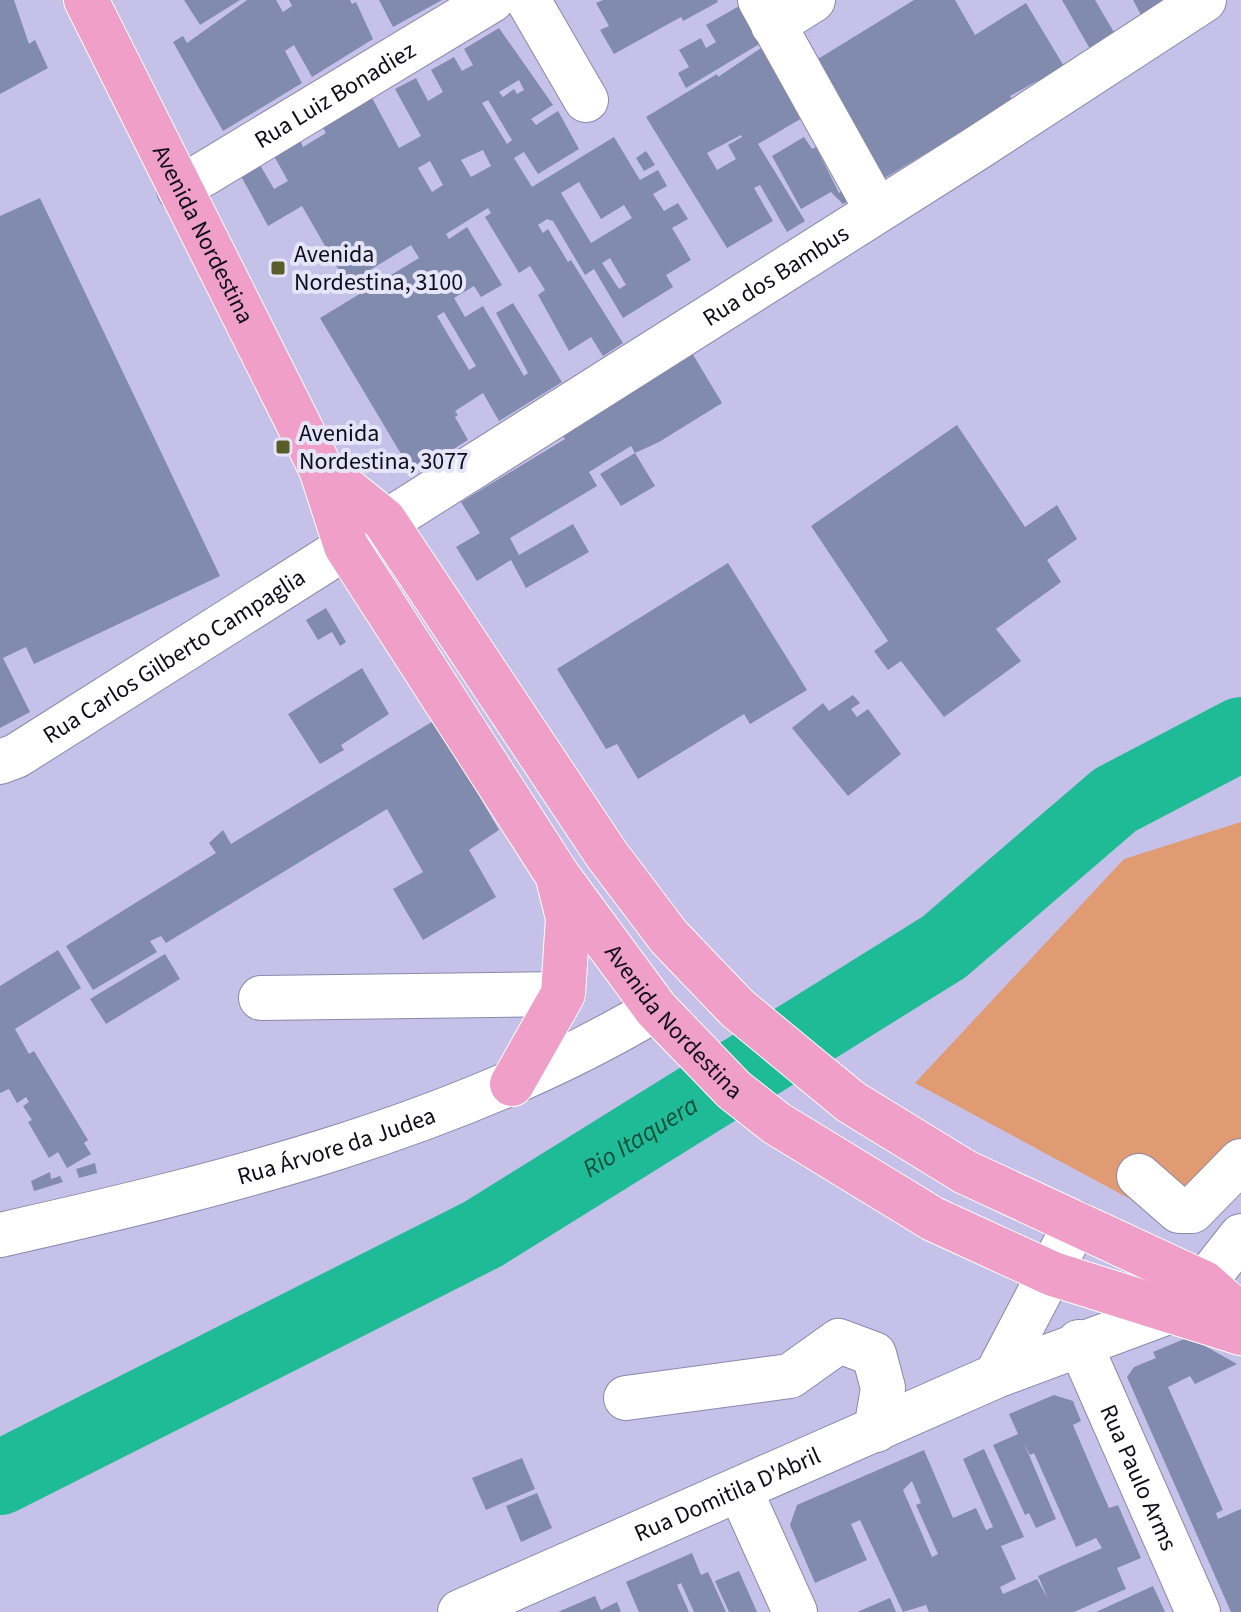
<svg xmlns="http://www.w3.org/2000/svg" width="1241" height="1612" font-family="'Source Sans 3',sans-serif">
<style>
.green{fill:#e09b73}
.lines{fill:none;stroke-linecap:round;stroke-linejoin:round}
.river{stroke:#1ebb96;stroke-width:74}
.building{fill:#808bae;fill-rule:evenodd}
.minor-casing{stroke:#8c87ab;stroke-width:46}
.major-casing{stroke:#fff;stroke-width:46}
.minor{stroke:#fff;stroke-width:44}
.major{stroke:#ef9fc8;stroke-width:44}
.poi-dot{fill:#5a5c29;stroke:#e6e4f8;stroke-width:3}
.labels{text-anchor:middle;stroke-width:8;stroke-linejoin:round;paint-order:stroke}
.street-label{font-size:24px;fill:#0f0d1a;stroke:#e6e4f8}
.poi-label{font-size:24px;fill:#0f0d1a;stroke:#e6e4f8;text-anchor:start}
.water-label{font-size:26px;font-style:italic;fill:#124d3d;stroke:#e6e4f8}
</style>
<rect width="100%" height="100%" fill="#c6c1e8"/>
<polygon class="green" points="1241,822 1241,1145 1195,1234 915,1083 1124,859"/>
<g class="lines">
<path class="river" id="s1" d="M0,1478l483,-244 461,-287 171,-147 126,-66"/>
</g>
<g class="building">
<polygon points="0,0 14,0 29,44 35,40 48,68 0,94"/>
<polygon points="184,0 240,0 200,25"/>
<polygon points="247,0 276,0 283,12 292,6 289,0 350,0 352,4 356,2 373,39 312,77 294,45 285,51 302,83 223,131 173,42 183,36 187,43"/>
<polygon points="379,0 442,0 393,27"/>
<polygon points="603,0 717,0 718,2 683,21 681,17 614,54 600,30 609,26 596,3"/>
<polygon points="914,0 955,0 975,35 1026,3 1065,68 1039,85 1037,81 1010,96 1013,101 878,182 813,62"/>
<polygon points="1062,0 1095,0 1115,34 1090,49"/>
<polygon points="1133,0 1166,0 1141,15"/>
<polygon points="741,5 761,43 686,88 678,73 689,67 679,50 701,38 706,48 716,42 706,25"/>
<path d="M499,28l54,77 -22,14 5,6 22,-14 21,38 -41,25 -14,-22 -10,6 18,29 82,-50 26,43 18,-10 9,16 -14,8 11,17 14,-8 10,16 -16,9 19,32 -25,15 7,12 -50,31 -29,-49 -9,6 -32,-54 -6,-2 -9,6 5,8 5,-4 20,33 3,-2 52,83 -20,13 -12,-19 -22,14 -31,-56 7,-5 -15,-24 -11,7 -34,-56 6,-4 -3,-5 -42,26 3,5 18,-12 35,58 -21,12 -7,-11 -20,12 11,19 18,-11 41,70 4,-3 -32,-60 17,-10 49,79 -63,39 -16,-28 -28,18 3,4 -3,2 13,23 -55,34 -93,-156 99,-60 -8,-13 -64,39 -45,-78 -34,20 -27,-50 19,-11 14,24 14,-8 -14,-25 26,-16 3,7 23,-14 -4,-7 49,-30 28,52 22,-12 -26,-47 21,-11 12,23 15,-9 -12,-22 23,-13 8,14 11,-6 -9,-16zM519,80l5,10 -7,4 -3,-5 -11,8 -4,-5zM488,100l24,40 -5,4 -25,-41zM483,150l8,16 -20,11 -10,-17zM430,161l13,24 -11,7 -14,-24zM579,182l22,37 23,-14 8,13 -41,25 -30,-50zM610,258l16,27 -7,4 -17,-26zM444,312l32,54 -7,4 -32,-54z"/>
<path d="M761,48l41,70 -44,26 47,77 -18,11 -27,-47 -6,3 19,33 -46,27 -81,-131 71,-43 1,3zM741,135l1,2 -14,8 8,14 -19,11 -10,-17z"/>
<polygon points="804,137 812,149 816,147 839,193 844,190 850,200 843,204 831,192 801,209 772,156"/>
<polygon points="646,151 655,165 644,171 636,158"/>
<polygon points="40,198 220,576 34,664 26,647 3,658 30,712 0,728 0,216"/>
<polygon points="689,348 722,403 659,442 635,453 631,446 589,472 597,486 510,538 519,555 573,524 589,552 526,588 511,560 477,581 456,547 480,533 461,502 565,439 558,429"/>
<polygon points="957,425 1025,527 1057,505 1077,539 1047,560 1061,582 996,629 1021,661 944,717 901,661 888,670 874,651 888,641 811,526"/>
<polygon points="635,453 655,486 621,506 600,474"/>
<polygon points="728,563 807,690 750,724 744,714 638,779 617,744 606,749 557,669"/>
<polygon points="326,608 346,642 340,646 332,632 318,640 306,620"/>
<polygon points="362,668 389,714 341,745 344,750 320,764 288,714"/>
<polygon points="853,695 860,703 851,709 857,717 868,709 901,754 848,796 792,728 823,703 829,711"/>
<polygon points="435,720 499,830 469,850 496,897 423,940 393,889 423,872 387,809 166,943 161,936 150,941 157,952 93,990 66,946 216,853 209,843 223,830 231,844"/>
<polygon points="58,950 81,988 15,1029 29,1054 34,1051 88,1140 84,1143 91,1154 67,1168 58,1152 49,1158 28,1122 32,1120 23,1106 29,1102 26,1097 17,1103 9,1089 0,1093 0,986"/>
<polygon points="165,954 180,979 106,1024 90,999"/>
<polygon points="95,1163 97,1173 79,1178 76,1169"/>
<polygon points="50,1172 51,1179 60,1176 63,1182 34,1191 31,1181"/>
<polygon points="1189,1337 1237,1364 1195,1384 1190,1376 1168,1387 1223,1510 1216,1513 1218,1519 1241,1509 1241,1612 1231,1612 1127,1377 1134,1367 1156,1358 1153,1352"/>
<path d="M1054,1395l19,6 8,20 -8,4 24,56 12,27 9,-3 23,53 -24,10 9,21 -52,23h-145l-3,-7 -23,7 -43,-92 -9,4 16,36 -52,23 -25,-58 7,-20 127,-55 29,68 23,-10 10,22 7,-3 -30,-68 21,-10 40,88 -23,9 15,33 -16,8 3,7 34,-15 11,20 -10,-23 64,-28 -6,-10 -20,9 -42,-94 -4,2 -6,-12 32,76 -20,9 -7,-15 -4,2 -32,-70 25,-11 -9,-20zM912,1481l9,22 -5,2 22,49 -6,3 -29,-67z"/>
<polygon points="522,1458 535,1489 486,1510 472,1478"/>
<polygon points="537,1493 552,1528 521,1542 506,1506"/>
<polygon points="692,1553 701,1575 708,1572 726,1612 694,1612 681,1583 677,1585 689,1612 639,1612 626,1582"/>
<polygon points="739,1571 757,1612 729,1612 715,1581"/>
<polygon points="1153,1586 1165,1612 1096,1612"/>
<polygon points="595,1596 601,1610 617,1602 621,1612 558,1612"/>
<polygon points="890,1598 896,1612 857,1612"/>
</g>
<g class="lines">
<defs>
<g id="minor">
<polyline points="528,0 586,100"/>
<polyline points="760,0 877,210"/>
<polyline points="773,25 813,0"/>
<path id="s2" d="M179,189l313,-189"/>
<path id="s3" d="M0,762l16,-6 961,-608 227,-148"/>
<polyline points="261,998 563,994"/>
<polyline points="1139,1176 1179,1211 1192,1211 1241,1161"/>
<path id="s4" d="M0,1235c222,-50 459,-108 656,-226"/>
<polyline points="1204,1283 1241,1236"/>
<path id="s5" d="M1079,1342l119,270"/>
<polyline points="996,1376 1076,1223"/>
<polyline points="626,1398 790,1376 839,1341 874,1354 883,1388 876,1430"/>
<polyline points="740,1490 795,1612"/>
<path id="s6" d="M460,1612l536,-236 175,-65"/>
</g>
<g id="major">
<path id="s7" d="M86,0l235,469 25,77 212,330 98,133 78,81 42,33 157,96 120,55 188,59"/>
<polyline points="321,469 384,520 607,855 669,937 737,1008 851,1102 965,1172 1204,1283 1241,1316"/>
<polyline points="512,1084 563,994 568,918 559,882"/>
</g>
</defs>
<use href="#minor" class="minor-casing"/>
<use href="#major" class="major-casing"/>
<use href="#minor" class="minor"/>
<use href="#major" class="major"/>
</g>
<g class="poi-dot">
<rect x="270" y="260" width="16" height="16" rx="4"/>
<rect x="275" y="439" width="16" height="16" rx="4"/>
</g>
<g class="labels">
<g class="street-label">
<text dy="8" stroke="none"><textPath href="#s2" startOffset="182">Rua Luiz Bonadiez</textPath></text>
<text dy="8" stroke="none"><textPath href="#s7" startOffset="262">Avenida Nordestina</textPath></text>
<text dy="8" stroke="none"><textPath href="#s3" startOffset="916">Rua dos Bambus</textPath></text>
<text dy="8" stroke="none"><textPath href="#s3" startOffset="204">Rua Carlos Gilberto Campaglia</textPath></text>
<text dy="8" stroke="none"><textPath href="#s7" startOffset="1184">Avenida Nordestina</textPath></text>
<text dy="8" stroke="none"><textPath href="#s4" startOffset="348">Rua Árvore da Judea</textPath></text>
<text dy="8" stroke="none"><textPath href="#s5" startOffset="148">Rua Paulo Arms</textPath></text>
<text dy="8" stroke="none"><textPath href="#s6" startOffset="292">Rua Domitila D'Abril</textPath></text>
</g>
<g class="poi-label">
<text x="294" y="262">Avenida<tspan x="294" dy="28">Nordestina, 3100</tspan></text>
<text x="299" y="441">Avenida<tspan x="299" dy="28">Nordestina, 3077</tspan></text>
</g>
<g class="water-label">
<text dy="9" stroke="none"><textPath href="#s1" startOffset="726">Rio Itaquera</textPath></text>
</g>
</g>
</svg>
